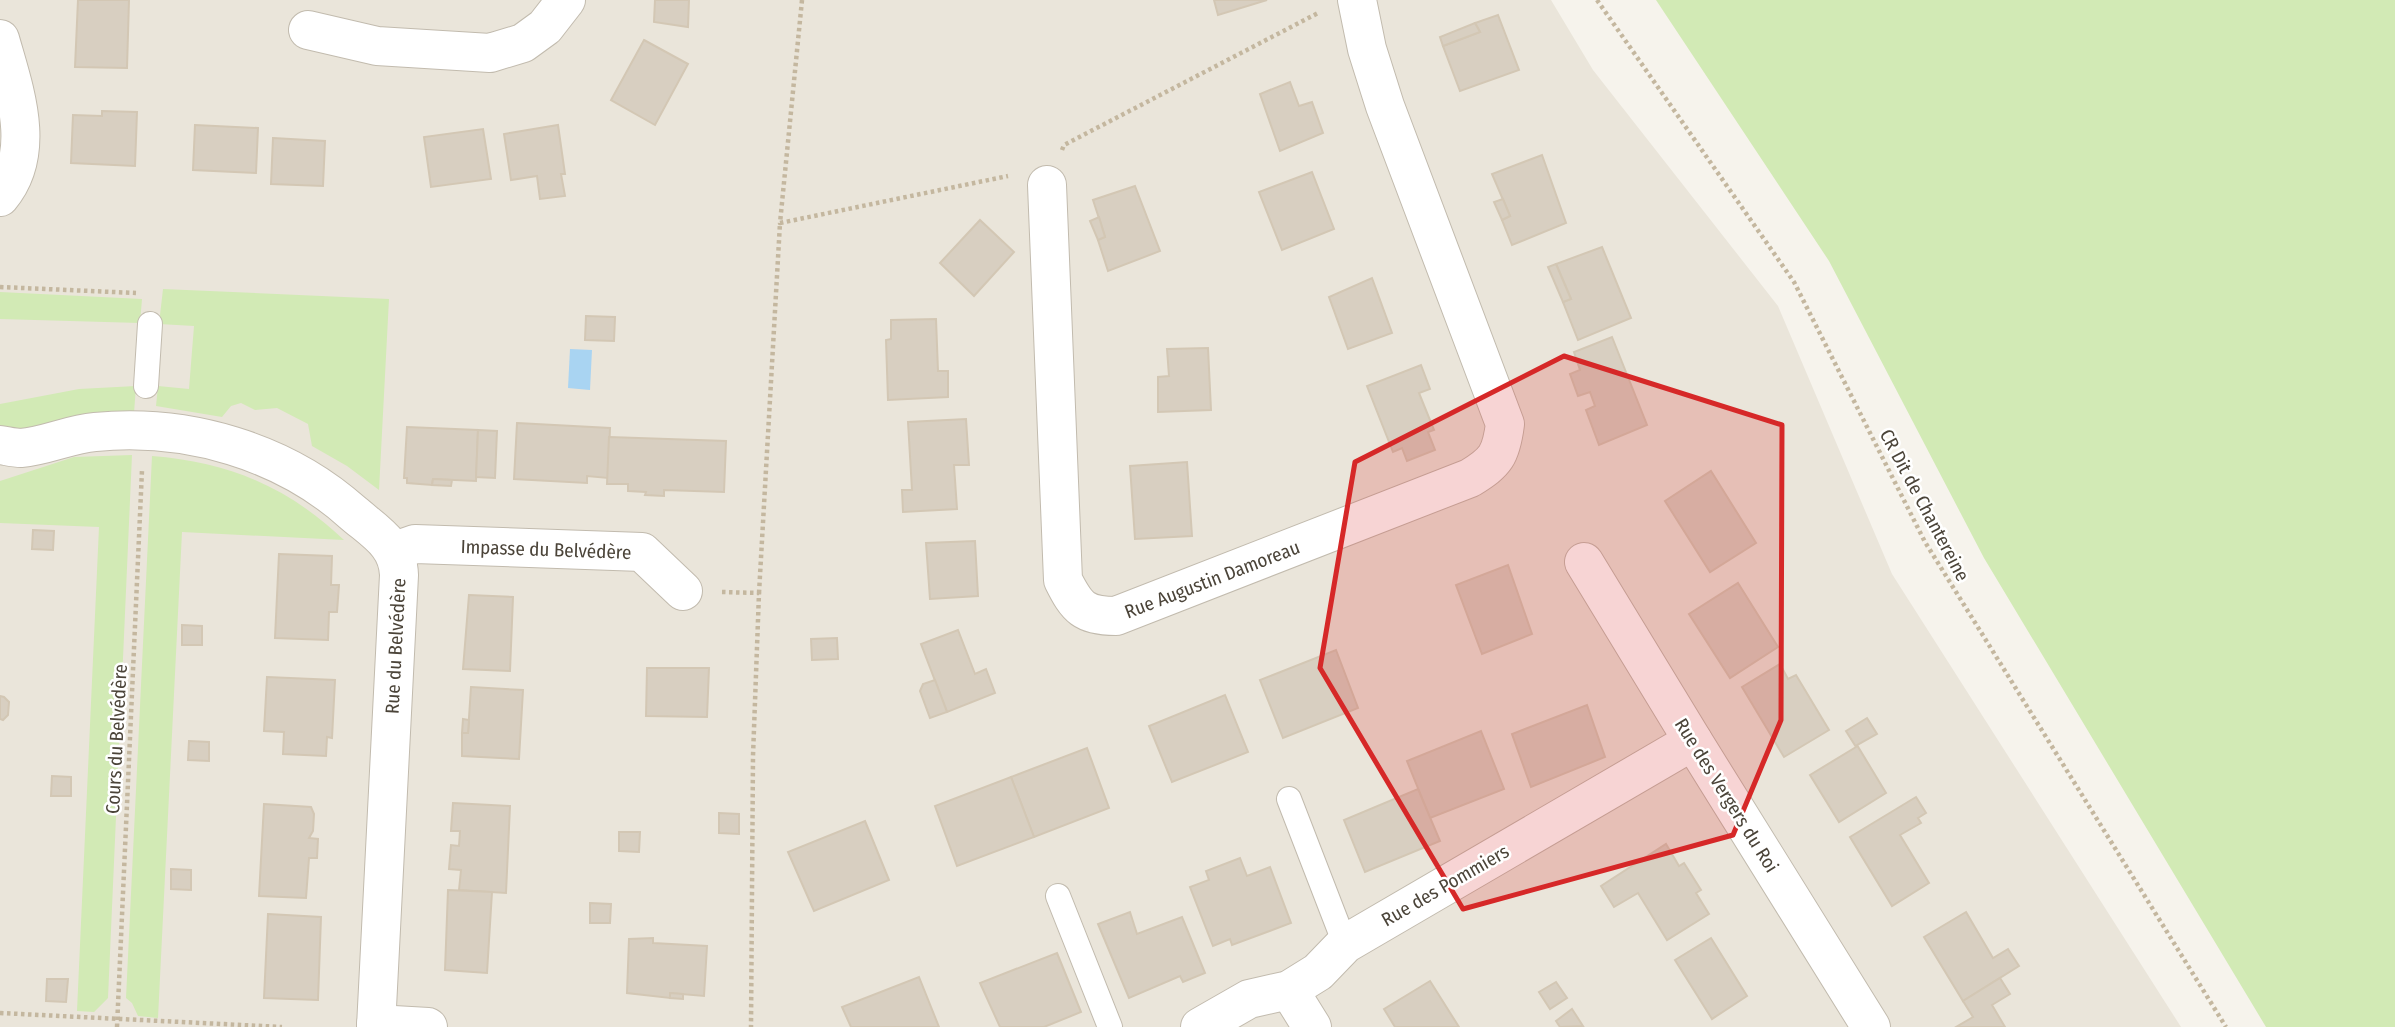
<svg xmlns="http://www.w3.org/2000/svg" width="2395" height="1027" font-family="'Fira Sans Condensed',sans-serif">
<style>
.residential{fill:#eae5da}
.green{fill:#d2eab5}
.water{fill:#a9d4f2}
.building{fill:#d8cfc1;stroke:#d3c7b4;stroke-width:2}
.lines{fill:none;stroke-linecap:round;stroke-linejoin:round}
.service-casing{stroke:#c2bbae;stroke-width:26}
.minor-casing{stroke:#c2bbae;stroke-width:40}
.path{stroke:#c4b79f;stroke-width:4.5;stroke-dasharray:3.5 3.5;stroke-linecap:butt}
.service{stroke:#fff;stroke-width:24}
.minor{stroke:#fff;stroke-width:38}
.marked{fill:#d62828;fill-opacity:0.2;stroke:#d62828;stroke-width:5;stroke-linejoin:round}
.labels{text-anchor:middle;stroke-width:5;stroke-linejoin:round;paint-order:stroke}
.street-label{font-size:19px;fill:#4b4439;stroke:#fff}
</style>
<rect width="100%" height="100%" fill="#f6f3ec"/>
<polygon class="residential" points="0,0 1551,0 1593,70 1778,306 1892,574 2181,1027 0,1027"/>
<g class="green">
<polygon points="1656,0 2395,0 2395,1027 2266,1027 1984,558 1829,261"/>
<polygon points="163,289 389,299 379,490 347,466 312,446 308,424 277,408 255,410 241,403 231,406 222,417 156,406 158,386 189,389 194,326 159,324"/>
<polygon points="0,292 142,299 140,323 0,319"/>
<polygon points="136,386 134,413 0,435 0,404 79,389"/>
<polygon points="132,455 108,998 94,1012 77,1011 99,527 0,523 0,481 74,457"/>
<path d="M152,456c77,6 136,31 192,84l-162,-8 -24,486 -20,-2 -6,-13 -6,-5z"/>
</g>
<polygon class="water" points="570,349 592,350 590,390 568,388"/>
<g class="building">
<polygon points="78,0 129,0 127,68 75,67"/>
<polygon points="655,0 689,0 688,27 654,22"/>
<polygon points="1214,0 1267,0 1218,15"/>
<polygon points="1498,15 1519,70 1460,91 1443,46 1480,32 1475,23"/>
<polygon points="1475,23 1480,32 1443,46 1440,37"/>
<polygon points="644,40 688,64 655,125 611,100"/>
<polygon points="1290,82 1299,106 1312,102 1323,133 1280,151 1260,94"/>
<polygon points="102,111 137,112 135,166 71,163 73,115 102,116"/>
<polygon points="195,125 258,128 256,173 193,170"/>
<polygon points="558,125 565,174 561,174 565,196 540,199 537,176 511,180 504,134"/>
<polygon points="483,129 491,179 431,187 424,137"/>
<polygon points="273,138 325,141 323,186 271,184"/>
<polygon points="1542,155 1566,223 1512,245 1502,220 1510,216 1492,174"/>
<polygon points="1312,172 1334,229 1282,250 1259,192"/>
<polygon points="1135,186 1160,251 1108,271 1098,240 1105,237 1093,200"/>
<polygon points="1503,199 1510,216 1502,220 1494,202"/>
<polygon points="1099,217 1105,237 1098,240 1090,221"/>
<polygon points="980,220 1014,252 974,296 940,263"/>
<polygon points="1602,247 1631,318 1578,340 1563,302 1571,299 1556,264"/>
<polygon points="1556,264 1571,299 1563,302 1548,267"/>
<polygon points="1372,278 1392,333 1348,349 1329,297"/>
<polygon points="586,316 615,317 614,341 585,340"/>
<polygon points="936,319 938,371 948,371 948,397 888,400 886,340 891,339 891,320"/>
<polygon points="1612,337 1647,425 1599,445 1586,410 1595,406 1590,392 1578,396 1570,374 1580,370 1574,352"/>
<polygon points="1208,348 1211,410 1158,412 1158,377 1169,376 1167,349"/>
<polygon points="1421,365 1430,389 1419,393 1434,430 1428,432 1435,450 1407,461 1402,448 1393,452 1367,386"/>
<polygon points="966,419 969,465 954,465 957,509 903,512 902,490 912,490 908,422"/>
<polygon points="517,423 610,428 608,478 587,476 587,483 514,479"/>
<polygon points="407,427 478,430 476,481 433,479 432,485 407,483 407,478 404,478"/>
<polygon points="478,430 497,431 495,478 476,477"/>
<polygon points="609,437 726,441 724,492 664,490 664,496 645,495 646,492 628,491 628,484 607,484"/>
<polygon points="1187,462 1192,536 1135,539 1130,466"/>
<polygon points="1711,471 1756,543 1710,572 1665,501"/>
<polygon points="433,479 452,480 451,486 432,485"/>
<polygon points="33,530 54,531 53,550 32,549"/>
<polygon points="975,541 978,596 930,599 926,543"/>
<polygon points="279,554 332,556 331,585 339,585 337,612 329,612 328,640 275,638"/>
<polygon points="1508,565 1532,634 1482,654 1456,585"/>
<polygon points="1738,583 1778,647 1730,678 1689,614"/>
<polygon points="469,595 513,597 510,671 463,669"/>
<polygon points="182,625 202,626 202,645 182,645"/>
<polygon points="958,630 975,674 986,669 995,693 947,712 921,644"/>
<polygon points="837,638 838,659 812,660 811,639"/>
<polygon points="1336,650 1358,708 1283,738 1260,680"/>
<polygon points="1780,664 1788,679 1796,675 1829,730 1784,757 1742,687"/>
<polygon points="647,668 709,668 707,717 646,716"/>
<polygon points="267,677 335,680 332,738 327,737 326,756 283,754 284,732 264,731"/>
<polygon points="935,680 947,712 930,718 920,691 923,684"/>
<polygon points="471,687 523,690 519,759 462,756 462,733 468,733"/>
<polygon points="1225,695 1248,752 1172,782 1149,726"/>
<polygon points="0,696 4,697 9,702 8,715 3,720 0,719"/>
<polygon points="1587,705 1605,757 1531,787 1512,734"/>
<polygon points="1867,718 1877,734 1857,745 1886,793 1839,822 1810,775 1856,747 1846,731"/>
<polygon points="463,719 469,720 468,733 462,733"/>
<polygon points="1481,731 1504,789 1430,818 1407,761"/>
<polygon points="189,741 209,742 209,761 188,760"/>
<polygon points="1087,748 1109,808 1034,837 1011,777"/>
<polygon points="52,776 71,777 71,796 51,796"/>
<polygon points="1011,777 1034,837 957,866 935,806"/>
<polygon points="1418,789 1440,841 1365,872 1344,820"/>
<polygon points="1916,797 1926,813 1918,818 1921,823 1900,835 1929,883 1892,906 1850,837"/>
<polygon points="453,803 510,806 506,893 459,890 461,870 449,869 451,845 459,846 460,831 451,831"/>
<polygon points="264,804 311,807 314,814 313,831 309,838 318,839 317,858 309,858 306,898 259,896"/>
<polygon points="719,813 739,814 739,834 719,833"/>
<polygon points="865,821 889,880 814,911 788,852"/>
<polygon points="619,832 640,832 639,852 619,851"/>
<polygon points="1666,844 1679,866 1684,863 1701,890 1696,893 1709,914 1667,940 1638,893 1614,907 1601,886"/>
<polygon points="1240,858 1247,876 1270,867 1291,923 1232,945 1230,939 1213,946 1190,887 1209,880 1206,871"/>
<polygon points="171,869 191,870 191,890 171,889"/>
<polygon points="448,890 492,892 487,973 445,970"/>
<polygon points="590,903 611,904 610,923 590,923"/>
<polygon points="1130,912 1137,934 1182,917 1205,973 1183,982 1180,976 1129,998 1098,924"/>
<polygon points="1966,912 1993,958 2008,949 2019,966 1963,1001 1924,937"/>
<polygon points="268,914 321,917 318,1000 264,998"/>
<polygon points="653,938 653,943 707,946 704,996 670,993 670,998 627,993 629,939"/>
<polygon points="1711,938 1747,996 1712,1019 1675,960"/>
<polygon points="1057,953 1081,1012 1044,1027 1000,1027 980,983"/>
<polygon points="919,977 939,1027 851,1027 842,1007"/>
<polygon points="2000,978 2010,994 1992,1005 2005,1027 1956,1027 1973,1017 1963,1001"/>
<polygon points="47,979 68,979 66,1002 46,1001"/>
<polygon points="1430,981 1459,1027 1395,1027 1384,1009"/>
<polygon points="1556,982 1567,998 1550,1009 1539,992"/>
<polygon points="670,993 683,994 683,999 670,998"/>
<polygon points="1572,1009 1583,1026 1560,1027 1556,1021"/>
</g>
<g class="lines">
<defs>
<g id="service">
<polyline points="146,386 150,324"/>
<polyline points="1289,799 1345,944"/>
<polyline points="1058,896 1110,1027"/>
</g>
<g id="minor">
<polyline points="308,30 377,46 490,53 523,43 545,27 566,0"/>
<path d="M0,39c14,50 38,113 0,158"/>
<path d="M1047,185l16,395c14,28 21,36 53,36l354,-138c26,-16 31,-23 35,-54l-120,-318 -18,-57 -10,-49"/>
<path d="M0,445c7,1 14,3 21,3 25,-2 49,-14 74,-16 92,-9 189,19 258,81 22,19 45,31 46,62l-23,452"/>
<polyline points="395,551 415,544 642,552 683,591"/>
<polyline points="1584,562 1693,741 1871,1027"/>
<polyline points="1289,990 1312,1027"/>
<polyline points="376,1024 428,1027"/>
<polyline points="1200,1027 1249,999 1289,990 1318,972 1345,944 1693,741"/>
</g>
</defs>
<use href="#service" class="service-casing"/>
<use href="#minor" class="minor-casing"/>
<g class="path">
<polyline points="802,0 780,223 1008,176"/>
<polyline points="1597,0 1794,282 1925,542 2226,1027"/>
<polyline points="1062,150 1064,145 1318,13"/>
<polyline points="0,287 136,293"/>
<polyline points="722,592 759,593 753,756 751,1027"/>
<polyline points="759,593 780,223"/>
<polyline points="0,1013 282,1027"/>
<polyline points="117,1027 142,470"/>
</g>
<use href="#service" class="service"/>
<use href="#minor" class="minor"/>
</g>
<path class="marked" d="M1564,356l218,69 -1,295 -48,115 -270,74 -143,-241 35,-206z"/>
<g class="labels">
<g class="street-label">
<text transform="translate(1925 505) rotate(62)" y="7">CR Dit de Chantereine</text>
<text transform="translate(546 549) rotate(2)" y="7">Impasse du Belvédère</text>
<text transform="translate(1212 579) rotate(-21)" y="7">Rue Augustin Damoreau</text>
<text transform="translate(395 646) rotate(-87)" y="7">Rue du Belvédère</text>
<text transform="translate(116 739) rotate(-87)" y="7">Cours du Belvédère</text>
<text transform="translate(1727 795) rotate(58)" y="7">Rue des Vergers du Roi</text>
<text transform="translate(1445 885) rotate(-30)" y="7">Rue des Pommiers</text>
</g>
</g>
</svg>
